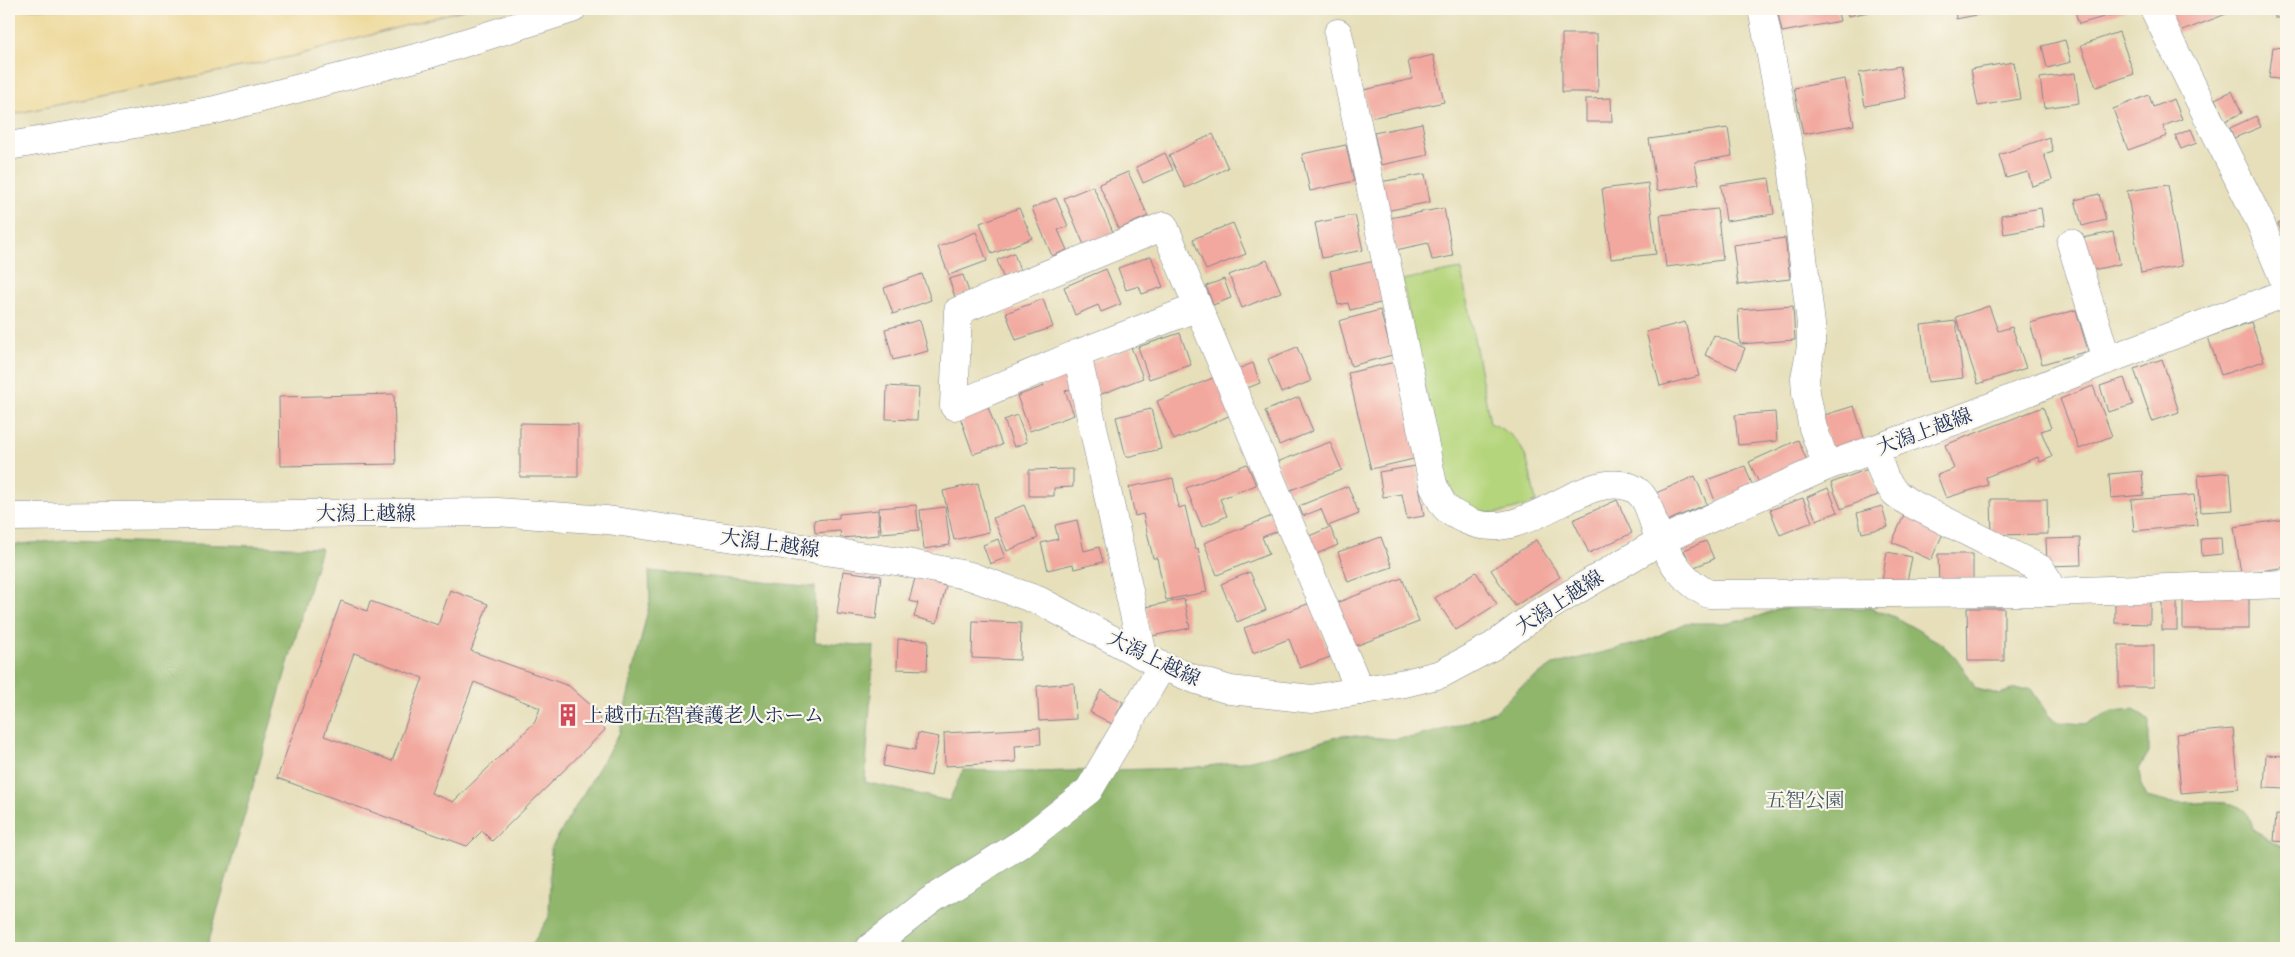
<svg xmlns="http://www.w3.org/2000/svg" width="2295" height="957" font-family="'Sorts Mill Goudy','Noto Serif JP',serif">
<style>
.green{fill:#b5d57c;stroke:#68826d}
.forest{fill:#90b66c;stroke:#567265}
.sand{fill:#eeda9e;stroke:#84847e}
.building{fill:#f2a89e;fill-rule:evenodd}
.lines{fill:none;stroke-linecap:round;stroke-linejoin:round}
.minor-casing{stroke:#80878c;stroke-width:29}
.major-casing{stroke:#80878c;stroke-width:29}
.minor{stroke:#fff;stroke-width:28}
.major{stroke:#fff;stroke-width:28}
.labels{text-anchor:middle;stroke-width:4.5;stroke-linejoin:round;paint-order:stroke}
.street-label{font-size:20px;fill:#1b2f5e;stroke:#fbf7ec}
.poi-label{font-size:20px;fill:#1b2f5e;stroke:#fbf7ec;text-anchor:start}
.park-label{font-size:20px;fill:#425866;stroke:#fbf7ec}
</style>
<rect width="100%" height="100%" fill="#fbf7ec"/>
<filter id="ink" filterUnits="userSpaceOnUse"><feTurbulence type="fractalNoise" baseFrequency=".02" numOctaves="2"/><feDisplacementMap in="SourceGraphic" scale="10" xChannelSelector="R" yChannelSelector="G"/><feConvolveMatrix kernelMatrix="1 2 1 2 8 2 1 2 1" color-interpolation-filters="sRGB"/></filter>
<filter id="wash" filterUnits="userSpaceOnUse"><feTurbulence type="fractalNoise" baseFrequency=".0096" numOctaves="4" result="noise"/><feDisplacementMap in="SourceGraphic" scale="20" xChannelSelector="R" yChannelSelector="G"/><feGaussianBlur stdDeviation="1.12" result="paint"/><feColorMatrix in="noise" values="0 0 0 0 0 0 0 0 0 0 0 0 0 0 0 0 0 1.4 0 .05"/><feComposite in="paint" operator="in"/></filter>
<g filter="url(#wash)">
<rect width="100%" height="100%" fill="#e6dfba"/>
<path class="green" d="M1461,269l29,154c40,17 37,41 46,79 -44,16 -61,19 -92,-20l-42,-202z"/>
<g class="forest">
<polygon points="66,540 321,548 207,947 208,948 9,948 9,545"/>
<path d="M649,571l166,16v55l59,4 -9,136 84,19 14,-31 66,2 161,-4 52,-6 40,-9 61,-18 49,4 22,-2 40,-10 42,-16 22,-22 35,-24 94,-24 38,-18h44l31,-7 19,-8h91l25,9 47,27 18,19 16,26 23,5 16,-5h16l18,27 9,6 27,2 27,-13 22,-2 15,12v31l-10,17 2,16 6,12c9,2 18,6 27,6 20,3 62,-9 75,13 2,4 3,10 5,15l32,18v99h-1769l16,-5 16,-26 2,-69 68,-114 31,-133z"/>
</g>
<polygon class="sand" points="9,9 466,9 294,56 9,115"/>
<g id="blocks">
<g class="building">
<polygon points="1777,9 1837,9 1840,21 1782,32"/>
<polygon points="1846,9 1879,9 1879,10 1848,16"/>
<polygon points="1955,9 1986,9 1987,13 1956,19"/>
<polygon points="2074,9 2124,9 2125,11 2079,24"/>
<polygon points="2167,9 2239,9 2177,33"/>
<rect x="2275" y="9" width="11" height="9"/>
<polygon points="2119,32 2134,74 2096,87 2081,45"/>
<polygon points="1562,34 1597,34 1598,92 1562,92"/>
<polygon points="2065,40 2071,62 2047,68 2042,46"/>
<polygon points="2273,47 2286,48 2286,80 2269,78"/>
<polygon points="1433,55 1444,102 1370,118 1364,90 1412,79 1408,61"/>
<polygon points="2014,62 2020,99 1978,106 1971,69"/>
<polygon points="1900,66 1906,98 1865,106 1859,73"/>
<polygon points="2075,73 2079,103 2044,108 2040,78"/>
<polygon points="1845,79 1854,125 1803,134 1794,88"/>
<polygon points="2232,91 2242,113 2225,121 2215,99"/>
<polygon points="2149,95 2153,107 2174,99 2182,119 2163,126 2167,136 2128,150 2113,109"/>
<polygon points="1611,98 1612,122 1586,122 1586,99"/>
<polygon points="2256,116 2261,127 2234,138 2230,128"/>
<polygon points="1422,123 1428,155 1381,165 1374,133"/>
<polygon points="1728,128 1732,156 1695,162 1699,184 1657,191 1649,139"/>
<polygon points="2191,129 2197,143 2181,149 2175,136"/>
<polygon points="1213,134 1228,168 1185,188 1169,155"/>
<polygon points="2049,137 2053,151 2044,154 2052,180 2032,186 2028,172 2006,178 1999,155"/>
<polygon points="1346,145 1354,181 1310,191 1302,154"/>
<polygon points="1165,153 1173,170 1143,183 1136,167"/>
<polygon points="1128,172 1148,216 1119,229 1099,184"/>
<polygon points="1425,174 1430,202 1386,211 1380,182"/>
<polygon points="1769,178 1774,214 1726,221 1721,185"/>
<polygon points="1648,183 1656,254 1611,259 1602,189"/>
<polygon points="2168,185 2182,266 2141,273 2127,191"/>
<polygon points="1093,186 1113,232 1084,245 1064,198"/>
<polygon points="2099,194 2106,220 2082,226 2075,200"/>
<polygon points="1056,198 1068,226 1058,230 1067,250 1052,256 1032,208"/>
<polygon points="1019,208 1032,238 992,254 980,223"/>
<polygon points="1444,208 1453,256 1432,260 1428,243 1396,250 1389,218"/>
<polygon points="2041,208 2044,227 2004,234 2001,215"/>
<polygon points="1717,209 1723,260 1666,267 1660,215"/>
<polygon points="1355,215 1363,250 1322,258 1315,223"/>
<polygon points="2286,219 2286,240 2278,224"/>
<polygon points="1233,223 1246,254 1206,270 1193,239"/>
<polygon points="976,232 987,261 949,275 938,247"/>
<polygon points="2113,232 2120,264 2084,272 2077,239"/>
<polygon points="1785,238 1790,279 1738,285 1733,245"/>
<polygon points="1014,253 1020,271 1003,277 997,260"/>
<polygon points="1151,256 1163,287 1142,294 1139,286 1126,290 1118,268"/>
<polygon points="1267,260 1281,292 1242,308 1229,275"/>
<polygon points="1375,261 1385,302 1350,310 1348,303 1338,305 1330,271"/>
<polygon points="1106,269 1121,304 1101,312 1098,305 1075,315 1064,287"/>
<polygon points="922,274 931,300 893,314 884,288"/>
<polygon points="963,275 969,292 955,297 949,279"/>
<polygon points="1224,279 1231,298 1213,305 1206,286"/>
<polygon points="1043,299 1053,327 1016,340 1006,313"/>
<polygon points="1793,306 1795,340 1740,344 1738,310"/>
<polygon points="1989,306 1998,331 2012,327 2026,368 1978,384 1956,317"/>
<polygon points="1380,310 1392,355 1351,366 1339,321"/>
<polygon points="2076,310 2088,351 2042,364 2030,323"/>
<polygon points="920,320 928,351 893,360 885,329"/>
<polygon points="1956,321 1963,378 1928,382 1921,325"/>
<polygon points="1685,322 1699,376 1660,386 1646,332"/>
<polygon points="2251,322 2264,361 2221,375 2208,337"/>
<polygon points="1180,333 1191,365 1149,379 1138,347"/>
<polygon points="1714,335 1745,348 1737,369 1705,355"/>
<polygon points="1131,347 1143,378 1099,395 1087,364"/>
<polygon points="1297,347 1311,381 1281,393 1268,359"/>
<polygon points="2162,359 2179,412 2152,421 2134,369"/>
<polygon points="1395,362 1418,458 1371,469 1348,373"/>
<polygon points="1253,363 1260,383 1245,389 1238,369"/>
<polygon points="1066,369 1073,388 1065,391 1074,415 1030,431 1017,396 1044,386 1041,379"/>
<polygon points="1215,377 1231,415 1174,440 1157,401"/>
<polygon points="2124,378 2133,405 2108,412 2100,386"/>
<polygon points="887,386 919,388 917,420 886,419"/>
<polygon points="2093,386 2112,436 2079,449 2060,399"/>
<polygon points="394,394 396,464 280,466 279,397"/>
<polygon points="1299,397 1313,431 1279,445 1265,411"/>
<polygon points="1854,406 1865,441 1832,451 1821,416"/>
<polygon points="988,407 1002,445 973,454 960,417"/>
<polygon points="2043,407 2051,428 2041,431 2052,457 2040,462 2038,457 1986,477 1988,485 1946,498 1937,475 1954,469 1945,445"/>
<polygon points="1151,409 1161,449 1126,457 1116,417"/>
<polygon points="1775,412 1777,441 1738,445 1735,415"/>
<polygon points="1017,415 1027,442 1014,447 1004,420"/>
<polygon points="520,423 578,424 578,477 520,477"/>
<polygon points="1798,440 1808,463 1760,485 1749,462"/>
<polygon points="1330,442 1342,470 1288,491 1277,462"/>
<polygon points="1247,464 1256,485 1220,499 1227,516 1202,527 1186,488"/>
<polygon points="1416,466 1424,516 1407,519 1402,494 1383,497 1379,472"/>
<polygon points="1745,466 1753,487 1715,501 1707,480"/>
<polygon points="1073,469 1073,487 1054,488 1054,496 1029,496 1029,470"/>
<polygon points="1868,469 1878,495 1841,509 1831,483"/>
<polygon points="2142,471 2144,495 2111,498 2109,474"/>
<polygon points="2230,472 2233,510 2201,512 2198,475"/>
<polygon points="1695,476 1707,504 1667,521 1656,493"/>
<polygon points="1173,478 1179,508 1185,506 1195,549 1198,548 1207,592 1166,600 1157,558 1153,558 1143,514 1135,516 1129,487"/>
<polygon points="978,483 989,532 954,540 943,491"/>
<polygon points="1348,486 1359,514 1328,526 1321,509 1303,516 1299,506"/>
<polygon points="1828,488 1838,512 1816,520 1807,497"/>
<polygon points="2194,495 2197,525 2134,531 2131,500"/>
<polygon points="1803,498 1812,522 1780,535 1770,510"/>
<polygon points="1991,499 2047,499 2048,534 1992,535"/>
<polygon points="1617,500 1632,533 1589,553 1573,520"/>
<polygon points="916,505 919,530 881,533 879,508"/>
<polygon points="1024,505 1038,538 1007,551 993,518"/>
<polygon points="1882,506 1888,527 1862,533 1857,513"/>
<polygon points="945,507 950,545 924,549 920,510"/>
<polygon points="878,510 879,535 841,538 840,531 815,533 814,520 839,518 839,514"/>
<polygon points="1906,511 1945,529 1931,560 1892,542"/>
<polygon points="1272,516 1278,531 1262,537 1269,554 1217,575 1204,543"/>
<polygon points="2286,519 2286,567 2241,574 2234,527"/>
<polygon points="1077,520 1084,551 1099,547 1103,562 1074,569 1073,564 1048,570 1041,543 1058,539 1055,525"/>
<polygon points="1330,527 1338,545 1314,555 1307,537"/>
<polygon points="1381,537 1392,567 1348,582 1338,552"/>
<polygon points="2080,538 2081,565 2047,566 2046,539"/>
<polygon points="2221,538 2222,554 2202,556 2201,539"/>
<polygon points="998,539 1005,558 990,564 983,545"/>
<polygon points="1536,540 1560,577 1515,606 1491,570"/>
<polygon points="1706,541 1714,559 1692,568 1684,550"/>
<polygon points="1887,552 1912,557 1906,586 1882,581"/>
<polygon points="1938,554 1973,554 1973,586 1939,587"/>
<polygon points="843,571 881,576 876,619 837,614"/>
<polygon points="1250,572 1266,610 1237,622 1221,584"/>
<polygon points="1476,572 1497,604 1456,630 1435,598"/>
<polygon points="915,578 946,586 937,623 914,617 918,603 909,601"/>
<polygon points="1402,578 1419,622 1353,647 1336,603"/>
<path d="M450,590l38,14 -17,47 98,35 26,23 10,21 -113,111 -10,-10 -15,15 -190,-68 64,-177 26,10 3,-10 68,24zM354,653l69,25 -31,83 -68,-25zM474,682l66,26 -5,14 -82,80 -22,-9z"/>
<rect x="2183" y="596" width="66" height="33"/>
<rect x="2162" y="598" width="15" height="32"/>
<polygon points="1184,599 1190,628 1152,636 1146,607"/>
<polygon points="2115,600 2150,600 2150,624 2115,623"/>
<polygon points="1310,603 1330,657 1300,668 1289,639 1253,653 1244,628"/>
<polygon points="1967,608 2004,608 2004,661 1968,661"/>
<polygon points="973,621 1021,623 1020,660 972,658"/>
<polygon points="898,639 928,640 927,670 897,669"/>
<rect x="2119" y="645" width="35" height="42"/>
<polygon points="1074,683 1076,719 1039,721 1037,686"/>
<polygon points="1101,690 1123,702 1112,724 1090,712"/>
<polygon points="1040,728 1041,744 1015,746 1016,762 945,766 944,733"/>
<polygon points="2233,729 2239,788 2181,793 2176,734"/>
<polygon points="918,733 939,737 931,776 883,766 887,745 915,750"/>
<polygon points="2266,755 2286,756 2286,789 2264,788"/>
<polygon points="2276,815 2286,816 2286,842 2274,841"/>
</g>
</g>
</g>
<g filter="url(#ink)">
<use href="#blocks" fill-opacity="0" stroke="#80878c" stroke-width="1"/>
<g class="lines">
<defs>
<g id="minor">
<polyline points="1762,9 1792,165 1811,324 1811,347 1805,378 1806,393 1813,428 1827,466"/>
<polyline points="2154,9 2260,222 2286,285"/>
<path d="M1338,33l95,451c9,22 12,27 35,37 58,25 112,-51 162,-34 22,8 21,38 31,55 12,22 25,41 48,52l341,-2 236,-8"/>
<polyline points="9,146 215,110 423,56 572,9"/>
<polyline points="2071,243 2107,360"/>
<polyline points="1198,307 1077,354 954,406 958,311 1164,226 1360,691"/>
<polyline points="1077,354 1143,655"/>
<polyline points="1874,449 1885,479 1895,493 1908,502 2041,569 2047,579 2050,592"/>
<polyline points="870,948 931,900 1022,843 1089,790 1162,666"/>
</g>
<polyline id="major" points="9,517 497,512 607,520 755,541 902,562 970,576 1040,601 1162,666 1197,680 1230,690 1312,699 1405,683 1441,674 1493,646 1538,613 1660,541 1827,466 1971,415 2107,360 2286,293"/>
</defs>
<use href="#minor" class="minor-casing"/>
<use href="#major" class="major-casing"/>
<use href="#minor" class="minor"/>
<use href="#major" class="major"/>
</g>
</g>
<defs>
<symbol id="building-bare" viewBox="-9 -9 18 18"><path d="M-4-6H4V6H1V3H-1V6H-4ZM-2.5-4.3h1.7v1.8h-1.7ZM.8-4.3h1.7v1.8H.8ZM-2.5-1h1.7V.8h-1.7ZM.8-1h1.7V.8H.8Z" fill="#d1495b" stroke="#fbf7ec" stroke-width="2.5" paint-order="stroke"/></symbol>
</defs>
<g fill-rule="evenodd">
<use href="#building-bare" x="552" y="699" width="32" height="32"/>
</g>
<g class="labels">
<g class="street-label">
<text transform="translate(1924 431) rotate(-20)" y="7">大潟上越線</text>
<text x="366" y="520">大潟上越線</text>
<text transform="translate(770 543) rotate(8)" y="7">大潟上越線</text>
<text transform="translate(1559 602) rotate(-33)" y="7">大潟上越線</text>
<text transform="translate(1154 658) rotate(26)" y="7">大潟上越線</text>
</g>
<g class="poi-label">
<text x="584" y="722">上越市五智養護老人ホーム</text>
</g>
<g class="park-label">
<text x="1805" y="807">五智公園</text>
</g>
</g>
<rect width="2295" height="957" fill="none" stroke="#fbf7ec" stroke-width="30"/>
</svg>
